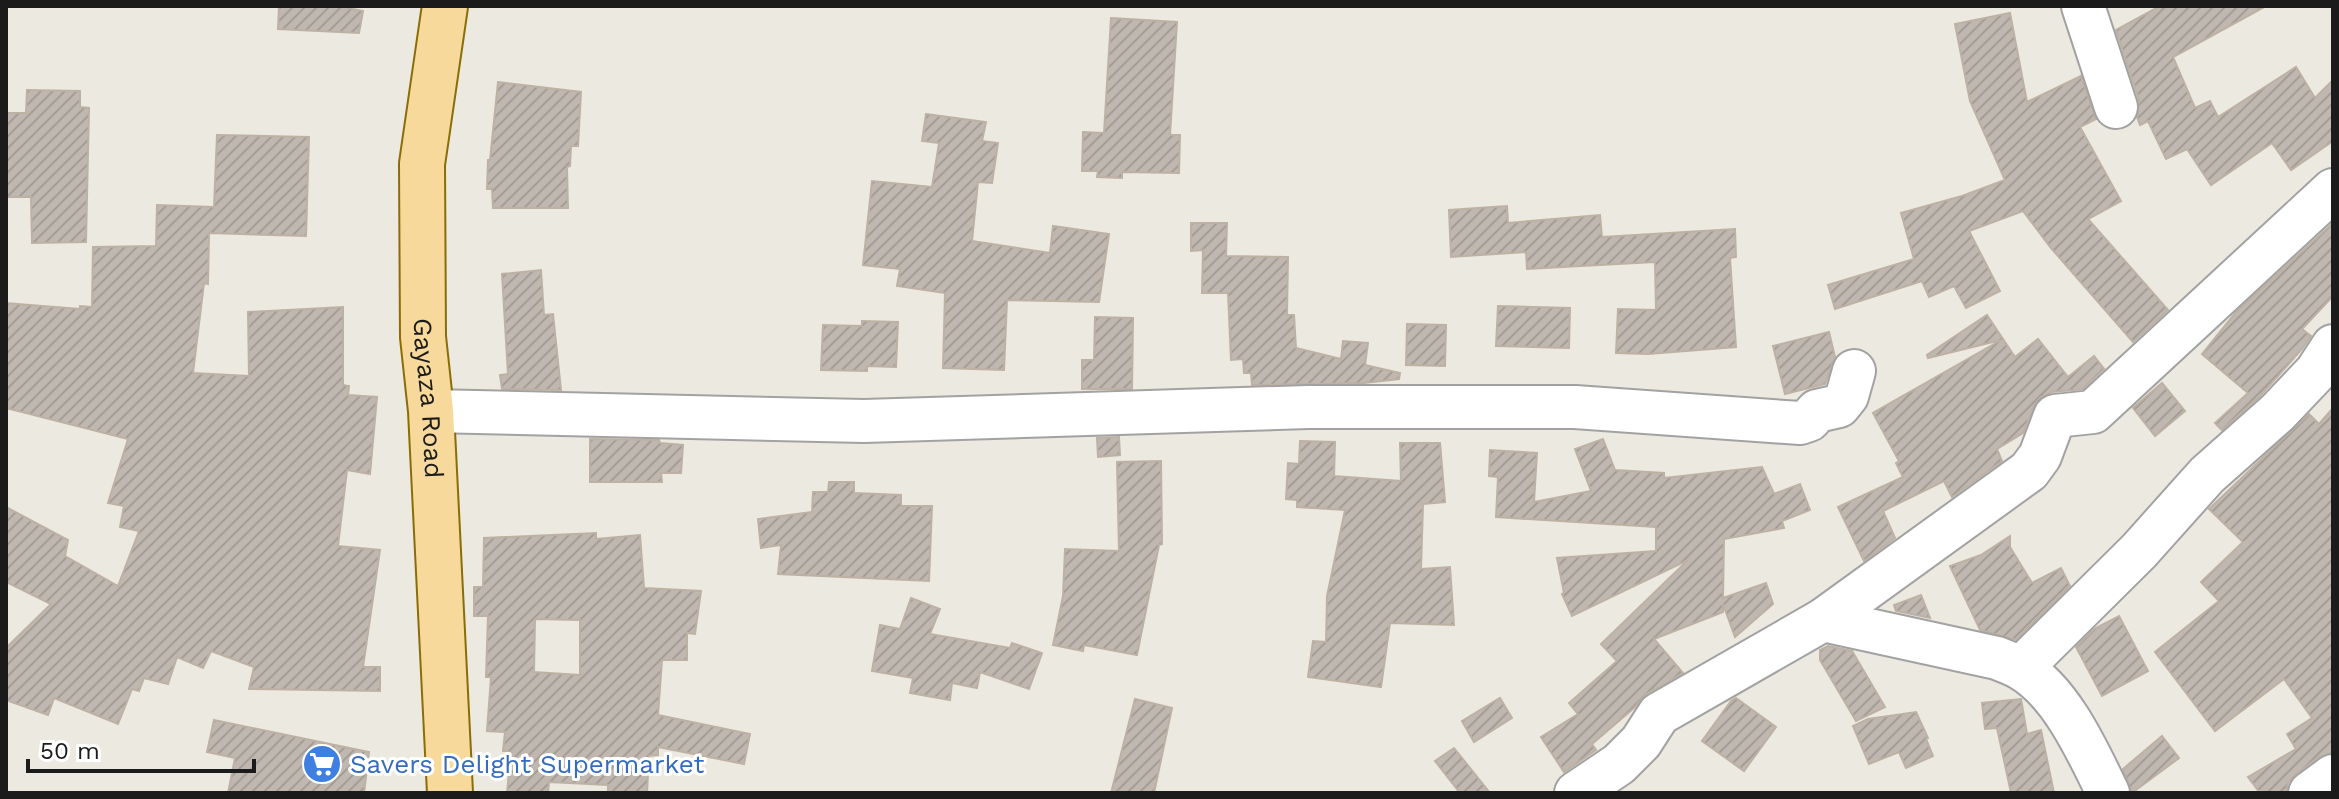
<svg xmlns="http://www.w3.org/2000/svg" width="2339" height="799" font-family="'Work Sans',sans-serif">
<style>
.building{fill:url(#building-hatch);stroke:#bdb1a4;stroke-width:2;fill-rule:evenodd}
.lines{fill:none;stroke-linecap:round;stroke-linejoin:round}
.minor-casing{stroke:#a2a2a2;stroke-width:46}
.major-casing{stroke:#8a6d07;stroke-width:48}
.minor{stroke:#fff;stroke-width:42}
.major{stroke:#f6d99b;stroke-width:44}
.labels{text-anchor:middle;stroke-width:6;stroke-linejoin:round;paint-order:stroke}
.street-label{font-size:26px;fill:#1b1b1b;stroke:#fff}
.shop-label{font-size:26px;fill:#366cbe;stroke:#fff;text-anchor:start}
</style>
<defs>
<pattern id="building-hatch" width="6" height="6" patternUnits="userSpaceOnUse" patternTransform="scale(2)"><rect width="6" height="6" fill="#c0b8b0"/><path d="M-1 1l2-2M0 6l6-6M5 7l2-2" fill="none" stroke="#a49e97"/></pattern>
</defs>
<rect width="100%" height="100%" fill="#ece9e0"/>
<g class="building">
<polygon points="279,6 338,6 363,11 359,33 278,29"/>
<polygon points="2160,6 2266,6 2173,57 2195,108 2210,101 2218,117 2296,67 2315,98 2333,80 2333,141 2291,170 2272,143 2211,185 2187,149 2166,159 2148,121 2140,125 2137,117 2139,100 2116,30"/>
<polygon points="2010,13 2027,102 2081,76 2096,119 2080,127 2121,201 2088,219 2168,310 2133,342 2051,248 2023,211 1969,231 2000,291 1966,308 1954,286 1929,297 1922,281 1835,309 1828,285 1914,259 1901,213 1962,196 2005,180 1970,101 1955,24"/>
<polygon points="1111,18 1177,22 1170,135 1180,135 1179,173 1122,172 1122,178 1097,177 1098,171 1082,171 1083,132 1104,133"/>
<polygon points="498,82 581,92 578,146 571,146 570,166 567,167 568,208 493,208 492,189 487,189 488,160 490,160"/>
<polygon points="27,90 80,91 80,107 89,108 86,242 32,243 31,197 6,197 6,113 26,113"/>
<polygon points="926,114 986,122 982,141 998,143 992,183 978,182 972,241 1050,253 1053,226 1109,234 1099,302 1007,300 1004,370 943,368 945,293 897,286 900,269 863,265 872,181 932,187 939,143 922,141"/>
<polygon points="217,135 309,137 306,236 209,233 208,284 204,283 193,373 249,376 248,312 343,307 343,385 349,386 348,395 377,397 370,474 347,470 338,546 380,550 363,667 380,667 380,691 249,689 254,667 211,651 203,668 177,657 168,684 144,678 139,691 132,689 118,724 54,698 48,715 6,700 6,648 51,604 6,582 6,507 68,540 65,556 118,586 139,531 120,527 124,506 108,503 128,439 6,408 6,303 80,309 80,306 92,307 93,247 156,246 157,205 214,207"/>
<polygon points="1507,206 1508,223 1600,215 1602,237 1735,229 1736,257 1730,258 1736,347 1648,354 1616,353 1618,309 1656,310 1655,262 1527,269 1526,252 1451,257 1449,210"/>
<polygon points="1191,223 1227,223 1226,256 1288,257 1287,315 1294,315 1296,348 1341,359 1343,341 1368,343 1365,365 1400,373 1399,379 1364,383 1252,385 1251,373 1244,373 1243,359 1231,360 1228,293 1202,293 1203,250 1191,251"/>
<polygon points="2333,223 2333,296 2302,329 2311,336 2302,349 2260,396 2222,430 2215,423 2248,393 2202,354 2236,312"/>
<polygon points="541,270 544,315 553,314 561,390 502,389 500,375 508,374 502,274"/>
<polygon points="1498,306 1570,308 1569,348 1496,346"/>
<polygon points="1987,315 2015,357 2038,339 2068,377 2094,356 2104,369 2083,389 2052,392 2040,398 2033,408 2023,433 1997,449 2002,461 1952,497 1944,481 1883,511 1895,538 1864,561 1838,507 1903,477 1896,463 1899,461 1873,413 2001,340 1928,358 1927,355"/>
<polygon points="1095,317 1133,318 1132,389 1082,389 1082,360 1094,360"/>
<polygon points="862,321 898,322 896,367 867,366 867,371 821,370 823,325 862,326"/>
<polygon points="1407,324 1446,325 1445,366 1406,365"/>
<polygon points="1829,332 1835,357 1825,384 1785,394 1773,346"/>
<polygon points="2162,383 2185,411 2155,436 2133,408"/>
<polygon points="2333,408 2333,752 2319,757 2296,774 2288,783 2286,793 2260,793 2248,777 2296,749 2287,734 2312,718 2284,679 2215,731 2155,652 2219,601 2201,582 2243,542 2209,509 2309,414 2319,424"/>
<polygon points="1119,437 1120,455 1098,457 1097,438"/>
<polygon points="590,439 659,440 660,443 683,445 681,473 661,473 662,482 590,482"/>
<polygon points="1603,439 1615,470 1664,473 1664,478 1762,467 1774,494 1800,484 1810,510 1782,521 1784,528 1724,539 1723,598 1766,583 1773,604 1735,637 1723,604 1723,612 1654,639 1683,673 1646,694 1634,708 1592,744 1596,750 1564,772 1541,737 1578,714 1569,703 1617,661 1601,644 1688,560 1572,616 1562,594 1564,593 1557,558 1656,551 1656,527 1496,517 1498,477 1489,476 1490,450 1537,453 1534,502 1591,491 1575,449"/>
<polygon points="1300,441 1335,442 1334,476 1401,481 1400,443 1440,443 1445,502 1423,504 1421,569 1450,567 1454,625 1390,623 1381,687 1308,677 1313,641 1326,642 1327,596 1345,510 1297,507 1297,500 1286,499 1288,463 1299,464"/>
<polygon points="1161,461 1162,544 1159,545 1137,655 1084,645 1083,651 1053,645 1063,596 1065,549 1119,551 1117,462"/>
<polygon points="829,482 854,482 854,493 901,495 901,506 932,506 929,581 778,574 781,545 761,548 758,519 812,512 813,492 828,492"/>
<path d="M596,533v6l44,-4 4,53 57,3 -6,43 -8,-1v27h-25l-4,55 92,19 -6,30 -86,-17v8l-9,1 -2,37h-39v-8l-59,-3 -1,11h-41l4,-41 -8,-1 2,-19 -18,-1 4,-54h-5l2,-61h-14v-29h9l1,-49zM535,619l45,1v55l-46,-3z"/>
<polygon points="2010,536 2010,547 2032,583 2061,568 2070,586 2016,640 1980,630 1950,566 1981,555"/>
<polygon points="1921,595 1930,618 1896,611 1894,605"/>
<polygon points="911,598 940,609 930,634 1010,648 1012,643 1042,653 1029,689 980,672 977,688 952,683 950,700 910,693 913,678 872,671 880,625 900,629"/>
<polygon points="2119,616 2148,671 2102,696 2076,647 2094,629"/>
<polygon points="1828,646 1852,651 1885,707 1856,721 1820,660 1820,650"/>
<polygon points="1500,698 1512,718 1474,742 1462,721"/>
<polygon points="1736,698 1776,727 1744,771 1702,741 1731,701"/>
<polygon points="1135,699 1172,708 1154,793 1111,793"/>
<polygon points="2021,699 2027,734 2041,730 2054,793 2011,793 1997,728 1985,729 1982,703"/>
<polygon points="1916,712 1928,738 1926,739 1933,756 1906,768 1899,752 1869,764 1853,726 1868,719"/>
<polygon points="214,720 369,752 364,793 228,793 235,758 207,752"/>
<polygon points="2162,736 2179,758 2132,793 2123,769"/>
<polygon points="1454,748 1490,793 1460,793 1435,761"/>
</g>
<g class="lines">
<defs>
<g id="minor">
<polyline points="2083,6 2116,107"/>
<polyline points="431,411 864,421 1308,407 1575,407 1800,423 1809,420 1817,411 1839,406 1847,396 1854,371"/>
<path d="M1823,620l174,38c7,3 16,6 23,10 41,23 68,84 88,125"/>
<polyline points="2021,668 2139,551 2207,475 2277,413 2316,372 2333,346"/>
<polyline points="1576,793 1619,764 1641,742 1659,714 1823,620 2029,471 2040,456 2055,416 2093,412 2333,190"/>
<polyline points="2310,793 2333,776"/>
</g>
<g id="major">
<path id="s1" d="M445,6l-23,158 1,173 8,74 19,382"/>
</g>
</defs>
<use href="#minor" class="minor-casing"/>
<use href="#major" class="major-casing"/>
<use href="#minor" class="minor"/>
<use href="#major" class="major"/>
</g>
<defs>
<symbol id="supermarket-disc" viewBox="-11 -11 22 22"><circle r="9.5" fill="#3f7fe0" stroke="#fff"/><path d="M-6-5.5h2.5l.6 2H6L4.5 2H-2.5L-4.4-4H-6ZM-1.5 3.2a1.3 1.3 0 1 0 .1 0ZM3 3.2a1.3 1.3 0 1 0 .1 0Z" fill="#fff"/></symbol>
</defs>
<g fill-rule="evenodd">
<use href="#supermarket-disc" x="300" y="742" width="44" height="44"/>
</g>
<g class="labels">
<g class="street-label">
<text dy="9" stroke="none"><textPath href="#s1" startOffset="394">Gayaza Road</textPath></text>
</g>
<g class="shop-label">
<text x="350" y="773">Savers Delight Supermarket</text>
</g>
</g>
<rect width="2339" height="799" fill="none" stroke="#1b1b1b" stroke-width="16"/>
<path d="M28 759v12h226v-12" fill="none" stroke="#1b1b1b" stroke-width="4"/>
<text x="40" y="759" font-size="24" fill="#1b1b1b" stroke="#ffffff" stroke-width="6" paint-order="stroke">50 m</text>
</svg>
